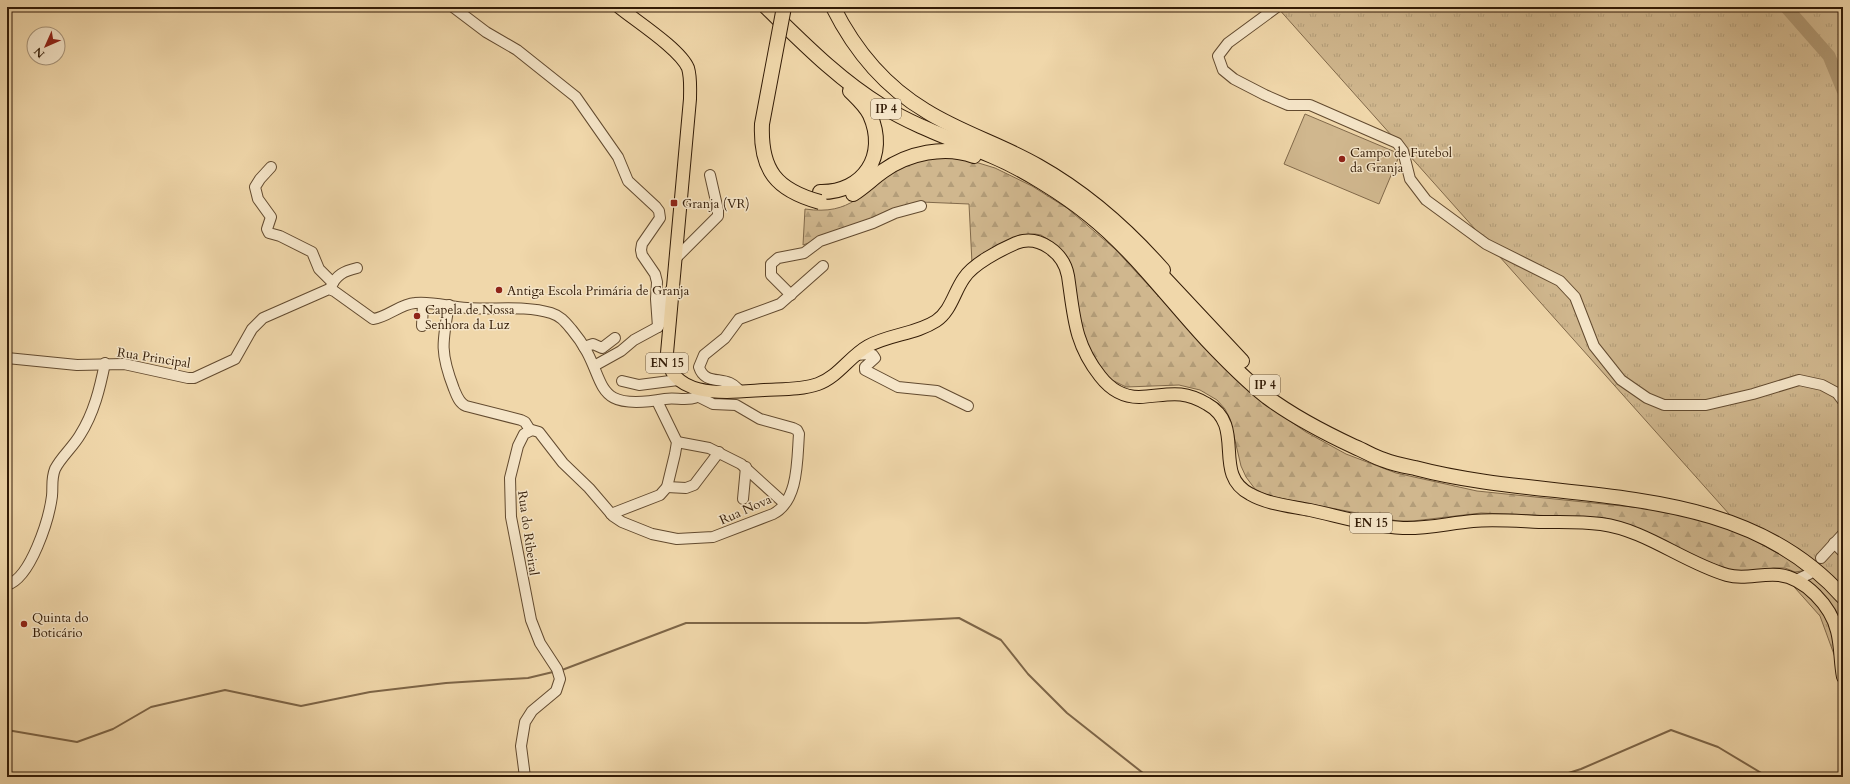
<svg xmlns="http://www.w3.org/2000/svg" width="1850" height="784" font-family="Cardo,serif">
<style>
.grass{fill:url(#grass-tufts);stroke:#81694a}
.forest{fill:url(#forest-firs);stroke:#81694a}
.pitch{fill:#d0b78e;stroke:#81694a}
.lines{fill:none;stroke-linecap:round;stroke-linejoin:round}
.stream{stroke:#7d6547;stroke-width:2}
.river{stroke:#af9772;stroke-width:13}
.minor-casing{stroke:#624a2f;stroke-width:12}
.major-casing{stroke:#321b06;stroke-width:14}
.highway-casing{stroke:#321b06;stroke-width:16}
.minor{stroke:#f5e5c8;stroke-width:10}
.major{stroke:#f0d7aa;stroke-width:12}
.highway{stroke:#f0d7aa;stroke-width:14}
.highway-bridge-casing{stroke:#321b06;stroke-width:16;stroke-linecap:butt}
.highway-bridge{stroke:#f0d7aa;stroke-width:14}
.poi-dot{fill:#8f2418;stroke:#f5e5c8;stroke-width:1.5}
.labels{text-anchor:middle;stroke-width:3;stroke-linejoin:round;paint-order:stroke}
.shield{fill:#f5e5c8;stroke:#6c5840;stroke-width:1}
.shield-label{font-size:12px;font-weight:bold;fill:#321b06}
.poi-label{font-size:13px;fill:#321b06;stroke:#f5e5c8;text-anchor:start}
.street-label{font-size:13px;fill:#321b06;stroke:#f5e5c8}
</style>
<defs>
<pattern id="grass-tufts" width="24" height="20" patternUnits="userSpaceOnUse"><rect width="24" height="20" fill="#d0b78e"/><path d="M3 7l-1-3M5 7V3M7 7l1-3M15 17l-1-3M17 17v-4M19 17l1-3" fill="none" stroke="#b39d79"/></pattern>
<pattern id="forest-firs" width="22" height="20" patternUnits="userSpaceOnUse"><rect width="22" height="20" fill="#d0b78e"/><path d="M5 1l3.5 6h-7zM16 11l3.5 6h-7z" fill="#b39d79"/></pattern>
</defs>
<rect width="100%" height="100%" fill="#f0d7aa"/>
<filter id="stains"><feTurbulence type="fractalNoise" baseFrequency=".005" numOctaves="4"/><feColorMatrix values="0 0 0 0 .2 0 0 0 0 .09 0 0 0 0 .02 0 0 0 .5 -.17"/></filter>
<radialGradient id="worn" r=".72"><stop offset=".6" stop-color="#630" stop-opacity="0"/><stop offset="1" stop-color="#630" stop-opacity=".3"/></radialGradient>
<polygon class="grass" points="1277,7 1843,7 1843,679 1820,616"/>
<path class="forest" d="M945,157l27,4 23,7 37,18 35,22 48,41 83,90 70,67 38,26 40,22 50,19 81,18 165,17 45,7 54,18 67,37 -13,2 -10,-4h-11l-32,5 -19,-4 -99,-45 -19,-6 -124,-5 -68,8h-15l-129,-25 -14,-7 -9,-12 -5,-11 -11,-47 -5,-10 -8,-9 -17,-10 -21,-5 -53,2 -14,-7 -13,-13 -12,-17 -25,-98 -10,-10 -11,-7 -6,-1 -16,1 -47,28 -3,-59 -48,-2 -118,43 2,-36c47,7 57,-18 92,-39 14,-9 31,-11 48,-13z"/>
<polygon class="pitch" points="1305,114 1400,154 1379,204 1284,164"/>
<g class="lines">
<g class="stream">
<polyline points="562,670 686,623 866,623 959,618 1001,640 1028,674 1067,713 1148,777"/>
<polyline points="7,730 77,742 113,729 151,707 225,690 301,706 370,692 446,683 528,678 553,672"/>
<polyline points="7,773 37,777"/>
<polyline points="1446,777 1453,776 1462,777"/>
<polyline points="1556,777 1581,769 1671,730 1718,747 1768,777"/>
</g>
<polyline class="river" points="1786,7 1829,56 1843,90"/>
<defs>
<g id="minor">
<polyline points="453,7 486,32 517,50 576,97 618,157 628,181 656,207 659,211 660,218 642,244 641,250 642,255 655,274 657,282 656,299 658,327"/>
<polyline points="1277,7 1228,43 1218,56 1223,70 1234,79 1265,95 1288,105 1310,105 1397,143 1403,151 1410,179 1426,200 1486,244 1560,281 1575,297 1594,346 1621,380 1647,398 1664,405 1706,405 1753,394 1799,380 1822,385 1837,393 1843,401"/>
<polyline points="271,167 260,179 255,187 258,199 271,217 267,229 269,233 280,236 312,252 319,269 333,283"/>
<polyline points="675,259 718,216 718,210 710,175"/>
<path d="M331,287c5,-12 13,-16 26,-19"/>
<polyline points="791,295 771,275 771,264 778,258 804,253 820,241 873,223 895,213 921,206"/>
<path d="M449,305c-7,38 -9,48 5,84 3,7 5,14 12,17l55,14 4,2 5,8"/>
<polyline points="422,326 423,303"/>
<polyline points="584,347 593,344 602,348 615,338"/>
<polyline points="856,355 868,354 873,355 875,358 865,367 865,370 898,387 937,391 968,406"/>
<path d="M7,358l70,7 47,-1 64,14h6l41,-19 17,-30 11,-11 66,-29 5,2 39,28c15,-2 27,-15 42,-16 17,-2 35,4 52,5 27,2 57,-3 84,5 10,3 15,10 21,17 40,47 12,83 93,69 12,-2 28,4 38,-6"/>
<polyline points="594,366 621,351 634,340 658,327 661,322 663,300 672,288"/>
<polyline points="622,381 639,385 678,380"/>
<path d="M740,391c-3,-3 -5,-6 -10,-8 -12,-5 -26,0 -31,-16l5,-12 21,-17 14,-19 41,-15 43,-38"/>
<polyline points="677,442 709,448 741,464 784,503"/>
<polyline points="667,487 686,488 694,485 719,452"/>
<polyline points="743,499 746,467"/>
<polyline points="611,514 660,495 667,487 675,454 677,442 657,401"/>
<polyline points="1834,543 1843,552"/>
<polyline points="1821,558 1843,534"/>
<polyline points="1796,580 1809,574"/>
<path d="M7,585c24,-7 42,-66 45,-89 1,-10 -1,-17 3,-27 6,-12 18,-22 25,-34 14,-22 20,-47 25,-72"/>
<path d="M525,777l-4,-31 4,-24 7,-11 24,-20 4,-12 -3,-10 -17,-26 -9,-23 -20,-103 -1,-39 8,-32 6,-12 8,-4 7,2 24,31 26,25 24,28 9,6 30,12 25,5 36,-2 60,-23c26,-13 24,-55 26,-80l-2,-4 -4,-2 -33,-9 -24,-14 -23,-1 -14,-7"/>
</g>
<path id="major" d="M619,7c17,14 61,42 69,61 3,10 2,21 2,31l-23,254c2,48 64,39 97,37 17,-1 37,0 54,-6 20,-7 32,-28 50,-38 22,-12 48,-12 68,-25 15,-10 18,-29 28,-43 9,-14 36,-28 52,-35 23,-9 48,10 52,33 6,40 6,67 32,100 10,13 22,21 39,21 27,-1 41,-9 68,7 40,22 4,70 43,90 17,10 40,12 60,16 28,6 64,17 93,18 23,1 47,-5 70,-7 21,-2 44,0 66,1 20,0 41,-1 62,2 45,6 82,38 126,51 17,5 34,-2 52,0 26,3 52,31 58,56 4,15 3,31 6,46"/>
<g id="highway">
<path d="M766,7c36,35 73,73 116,99 34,21 73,34 110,50 31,13 71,38 97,59 45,36 80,84 118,125 17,18 41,42 60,57 27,20 58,36 88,50 10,4 19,10 29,13 10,4 21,6 31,8 143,38 320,7 428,129"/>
<path d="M833,7c22,44 51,79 93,104 35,22 76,34 112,55 48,27 88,62 125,104"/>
<path d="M820,192c44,1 68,-37 50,-77 -4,-9 -13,-17 -20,-24"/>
<path d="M853,194c11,-7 20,-16 30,-23 25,-18 62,-26 91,-15"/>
<polyline points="1153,266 1242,361"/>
</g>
</defs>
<use href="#minor" class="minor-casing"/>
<use href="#major" class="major-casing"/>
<use href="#highway" class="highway-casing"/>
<use href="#minor" class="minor"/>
<use href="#major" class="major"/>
<use href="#highway" class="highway"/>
<defs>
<path id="highway-bridge" d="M784,7l-22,117c-2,46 14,66 58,78"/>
</defs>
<use href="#highway-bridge" class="highway-bridge-casing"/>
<use href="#highway-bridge" class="highway-bridge"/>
</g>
<g class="poi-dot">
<circle cx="1342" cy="159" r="4"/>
<rect x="670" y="199" width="8" height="8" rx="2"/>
<circle cx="499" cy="290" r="4"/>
<circle cx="417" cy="316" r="4"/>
<circle cx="24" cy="624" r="4"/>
</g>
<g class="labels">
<g class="shield">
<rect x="871" y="99" width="30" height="20" rx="3"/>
<rect x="646" y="353" width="42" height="20" rx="3"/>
<rect x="1250" y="375" width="30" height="20" rx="3"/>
<rect x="1350" y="513" width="42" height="20" rx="3"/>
</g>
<g class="shield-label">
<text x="886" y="113">IP 4</text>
<text x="667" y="367">EN 15</text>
<text x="1265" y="389">IP 4</text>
<text x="1371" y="527">EN 15</text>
</g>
<g class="poi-label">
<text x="1350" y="157">Campo de Futebol<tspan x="1350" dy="15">da Granja</tspan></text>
<text x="682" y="208">Granja (VR)</text>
<text x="507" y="295">Antiga Escola Primária de Granja</text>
<text x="425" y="314">Capela de Nossa<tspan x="425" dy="15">Senhora da Luz</tspan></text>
<text x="32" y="622">Quinta do<tspan x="32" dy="15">Boticário</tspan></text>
</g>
<g class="street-label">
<text transform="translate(154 357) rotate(9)" y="5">Rua Principal</text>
<text transform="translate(745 509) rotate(-24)" y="5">Rua Nova</text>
<text transform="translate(529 533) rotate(82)" y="5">Rua do Ribeiral</text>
</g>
</g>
<rect width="1850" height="784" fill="none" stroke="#f0d7aa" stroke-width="24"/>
<rect x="8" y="8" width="1834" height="768" fill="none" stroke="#321b06" stroke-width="2"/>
<rect x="12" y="12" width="1826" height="760" fill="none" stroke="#321b06"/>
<g transform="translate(46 46) rotate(225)"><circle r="19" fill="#f5e5c8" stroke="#a7947a"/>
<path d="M0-3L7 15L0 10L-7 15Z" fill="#8f2418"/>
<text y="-6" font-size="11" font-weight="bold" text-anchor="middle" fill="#321b06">N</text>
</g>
<rect width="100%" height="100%" filter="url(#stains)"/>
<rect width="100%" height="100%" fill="url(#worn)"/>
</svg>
